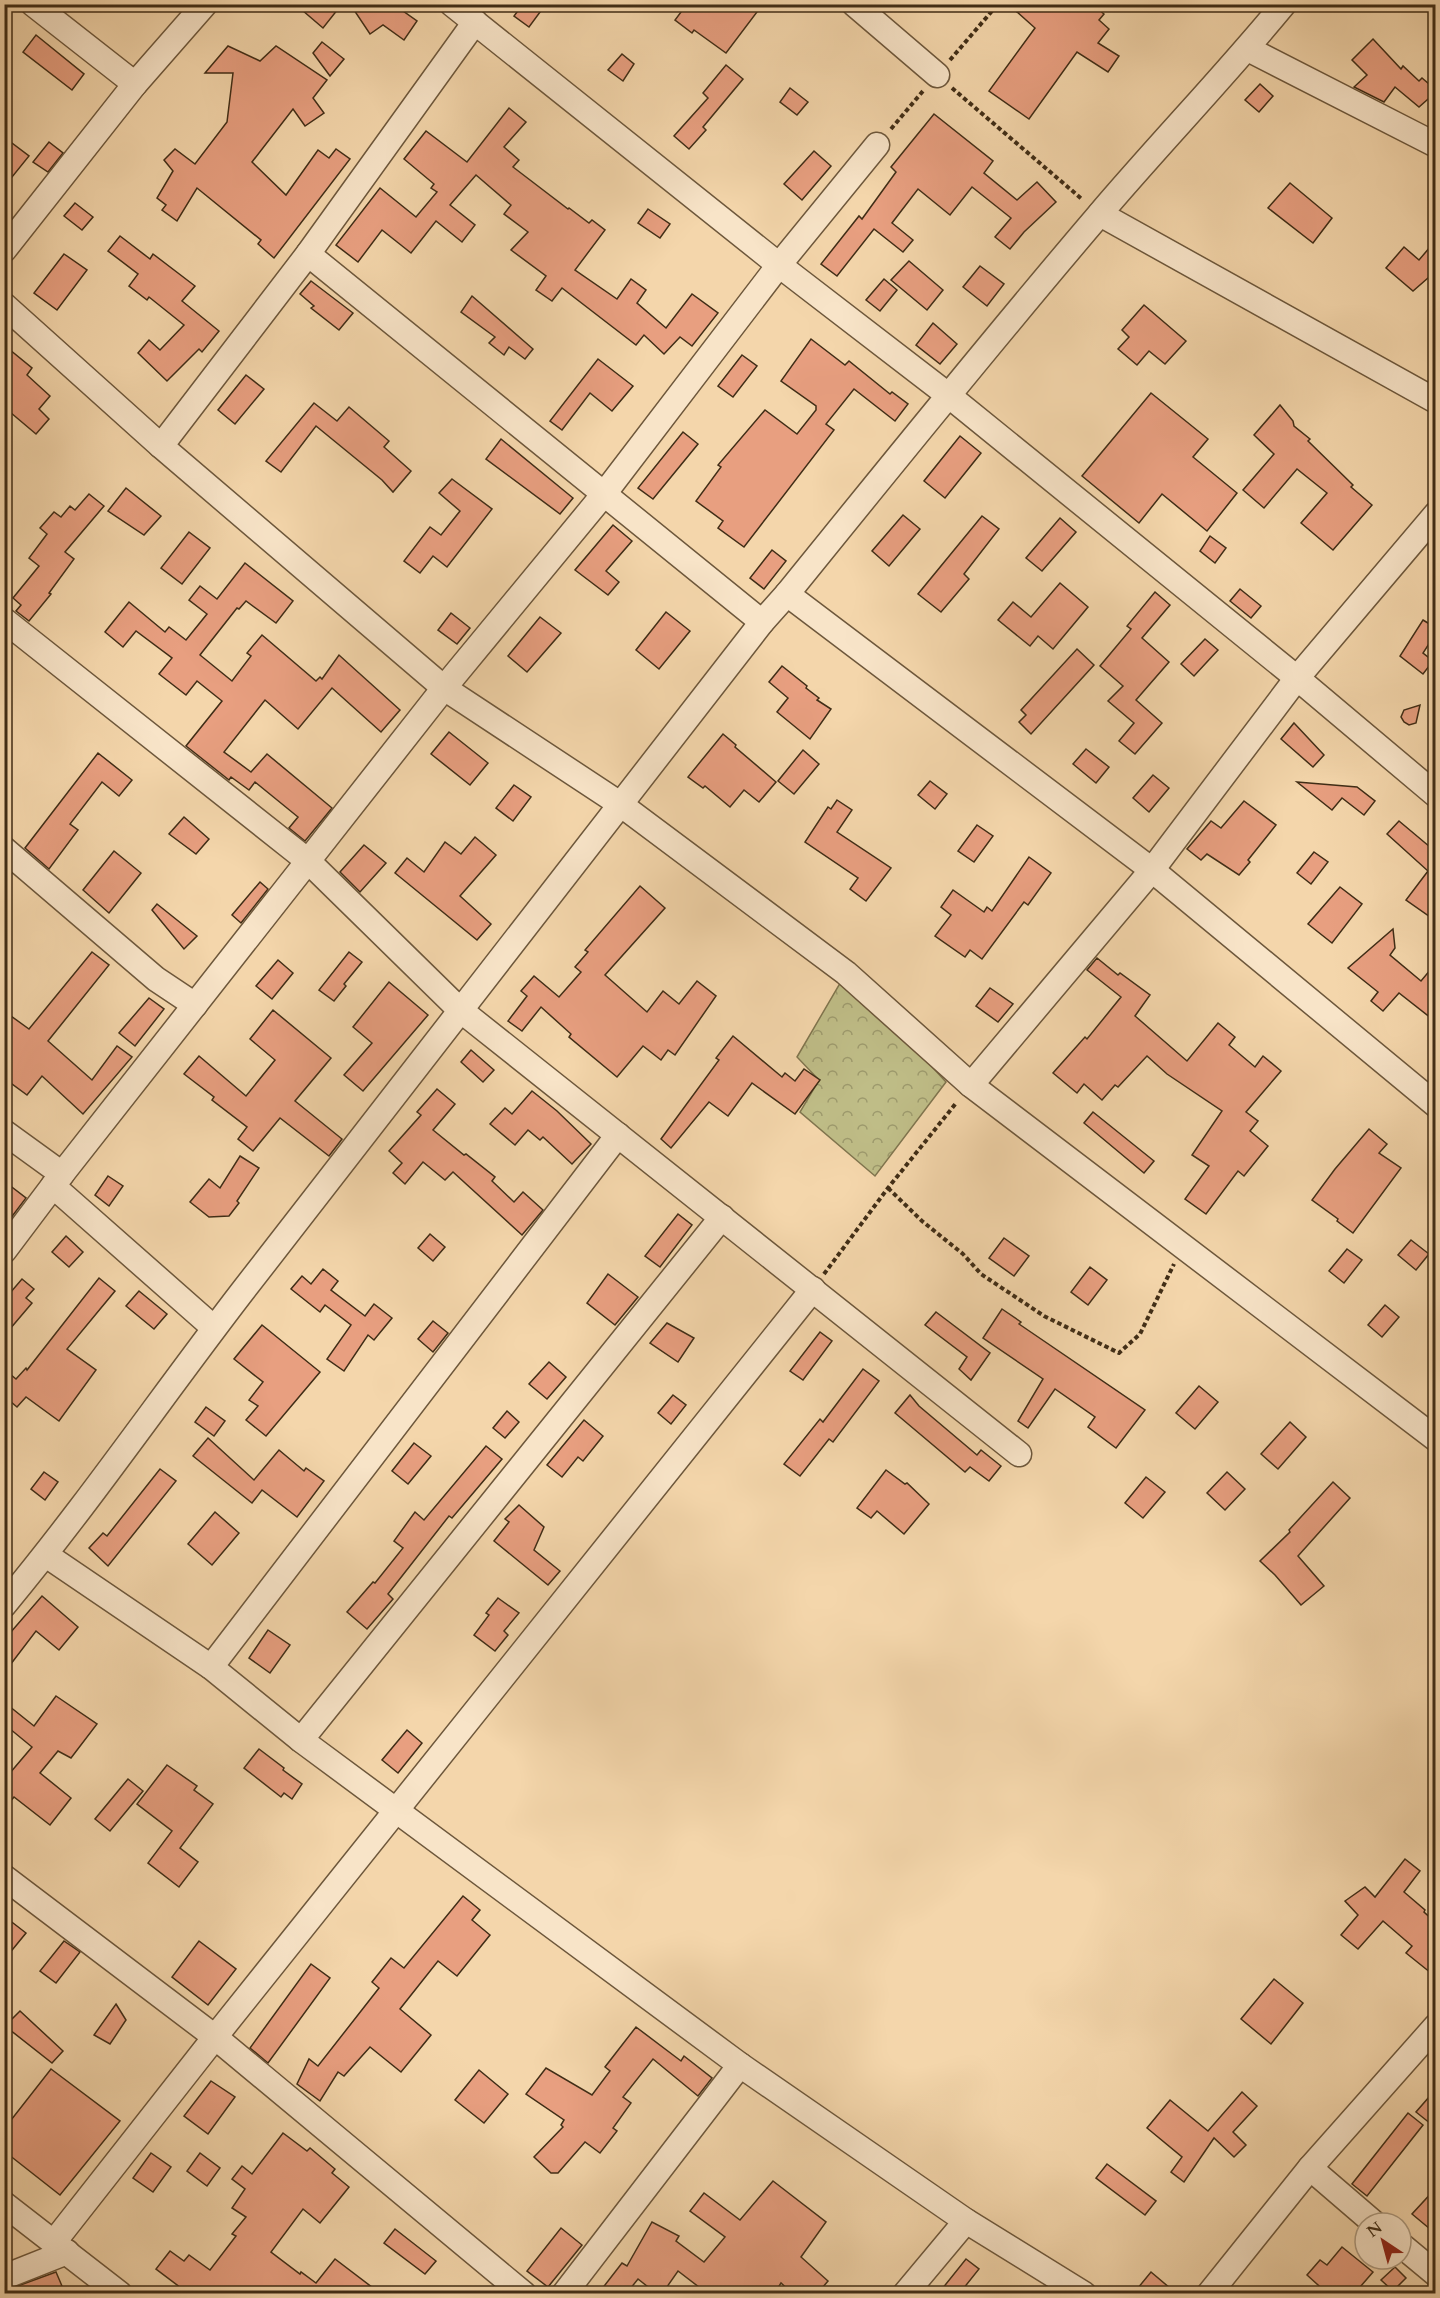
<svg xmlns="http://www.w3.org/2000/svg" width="1440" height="2298" font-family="Cardo,serif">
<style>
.park{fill:url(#park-crowns);stroke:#80754e;stroke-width:1.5}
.building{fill:#e89f80;stroke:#402d16;stroke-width:1.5}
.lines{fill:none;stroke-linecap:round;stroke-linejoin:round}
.minor-casing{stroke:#6d573b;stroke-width:27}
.path{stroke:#402d16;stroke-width:4;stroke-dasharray:4.5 3;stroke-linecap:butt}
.minor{stroke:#f8e4c8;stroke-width:24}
</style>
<defs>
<pattern id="park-crowns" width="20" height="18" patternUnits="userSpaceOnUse" patternTransform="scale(1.5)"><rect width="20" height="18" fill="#bfbd87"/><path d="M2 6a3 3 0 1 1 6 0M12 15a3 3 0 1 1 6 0" fill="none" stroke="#9d9a6d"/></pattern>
</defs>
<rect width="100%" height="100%" fill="#f4d6ab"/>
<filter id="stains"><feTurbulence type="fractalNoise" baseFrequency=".00333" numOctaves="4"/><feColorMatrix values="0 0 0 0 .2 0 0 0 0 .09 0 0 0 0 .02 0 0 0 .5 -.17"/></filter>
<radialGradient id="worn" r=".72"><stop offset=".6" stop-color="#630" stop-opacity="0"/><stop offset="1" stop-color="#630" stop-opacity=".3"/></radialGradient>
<polygon class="park" points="846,973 946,1082 875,1176 800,1112 819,1080 797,1057"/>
<g class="building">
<polygon points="295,4 342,4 323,28"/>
<polygon points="350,4 393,4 417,21 404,40 383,25 370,34"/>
<polygon points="523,4 546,4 529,27 514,16"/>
<polygon points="687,4 746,4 757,12 726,53 694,30 692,33 675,20"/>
<polygon points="1008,4 1092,4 1104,14 1099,20 1109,29 1098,43 1119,56 1108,72 1077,52 1029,119 989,91 1035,28"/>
<polygon points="36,35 84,74 72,90 23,52"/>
<polygon points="1373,39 1401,69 1403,66 1419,81 1422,78 1436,90 1436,92 1419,107 1395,87 1384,102 1354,87 1367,75 1352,60"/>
<polygon points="322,42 344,59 330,76 313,53"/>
<polygon points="228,46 260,61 276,46 327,80 313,98 324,113 305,126 293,109 252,162 286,195 318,150 329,158 336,149 350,159 274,258 258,244 261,240 197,188 177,221 162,210 166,205 157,198 173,171 164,160 175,149 195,164 227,122 233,73 205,73"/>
<polygon points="622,54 634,64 623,81 608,70"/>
<polygon points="726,65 743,79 703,127 706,130 689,149 674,136 708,98 703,93"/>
<polygon points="1260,84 1273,96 1259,112 1245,100"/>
<polygon points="790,88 808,102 797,115 780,102"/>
<polygon points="509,108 526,122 504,147 519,160 513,167 568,209 569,208 589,223 592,220 605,230 575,270 617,299 631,279 646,290 637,303 666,328 692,294 718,313 692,346 680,337 664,354 644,335 636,345 562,288 552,301 536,290 546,276 511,250 528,232 504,214 511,205 476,175 450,205 475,225 462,242 436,221 411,253 382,230 358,262 336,245 380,188 416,217 437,192 431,188 434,184 404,159 426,131 467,162"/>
<polygon points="934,114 993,161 984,173 1017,200 1037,182 1056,202 1024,232 1010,249 995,237 1011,218 972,187 950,215 918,189 892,223 913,240 903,252 874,229 837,276 821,264 859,216 862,219 896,172 891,167"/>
<polygon points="4,137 29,156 4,187"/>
<polygon points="49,142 63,153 48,172 33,162"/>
<polygon points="814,151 831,166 802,200 784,184"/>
<polygon points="1290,183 1332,218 1313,243 1268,208"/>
<polygon points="75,203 93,217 82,230 64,216"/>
<polygon points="648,209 670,224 660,238 638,223"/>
<polygon points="120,236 150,259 153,254 195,286 182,301 219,331 202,352 199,349 167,381 138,353 149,340 160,350 184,325 149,297 147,300 129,286 138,274 108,251"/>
<polygon points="1436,240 1436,271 1413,291 1386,268 1404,247 1419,260"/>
<polygon points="64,254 87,270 57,310 34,293"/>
<polygon points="909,261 943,290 927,310 891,280"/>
<polygon points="980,266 1004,284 987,306 963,287"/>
<polygon points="884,279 897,290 880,311 866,300"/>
<polygon points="311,281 353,313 339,330 311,308 314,306 300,294"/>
<polygon points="472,296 533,349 525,359 509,347 504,355 489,343 495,337 461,312"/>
<polygon points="1144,305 1186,341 1165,364 1149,351 1137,365 1118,349 1129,337 1122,330"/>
<polygon points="933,323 957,344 940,364 916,345"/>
<polygon points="811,339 845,365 849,361 890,394 892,392 908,404 895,421 854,389 826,424 834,430 744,547 718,528 723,521 696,501 721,467 718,465 765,410 797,434 816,410 816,406 781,381"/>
<polygon points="4,345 32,368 27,375 50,396 39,409 49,419 36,434 4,407"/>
<polygon points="742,355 757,366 733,397 718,386"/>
<polygon points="598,359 633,386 612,411 590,393 562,430 550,421"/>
<polygon points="246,375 264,389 235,424 218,410"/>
<polygon points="1151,393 1208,439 1193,457 1237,493 1207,531 1162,494 1139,523 1082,476"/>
<polygon points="314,403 337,421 349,407 389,441 384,447 411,471 393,492 382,480 316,426 281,472 266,461"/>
<polygon points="1280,405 1293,421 1294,426 1310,439 1308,441 1353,485 1351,487 1372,505 1333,550 1301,523 1327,493 1297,469 1264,508 1243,490 1274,454 1254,435"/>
<polygon points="683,432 698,444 653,499 638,488"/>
<polygon points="960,436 981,453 945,498 924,481"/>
<polygon points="501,439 573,498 560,514 486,459"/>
<polygon points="452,479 492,509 447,567 433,556 420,573 404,561 430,527 441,535 460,511 439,493"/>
<polygon points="126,488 161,516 144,535 108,511"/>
<polygon points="89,494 104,506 65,552 74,559 49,593 51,594 29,621 16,611 21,605 13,598 39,566 29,558 47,534 40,528 54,512 61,517 70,506 75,510"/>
<polygon points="903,515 920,529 889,566 872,551"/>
<polygon points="982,516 999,529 964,574 969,579 941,612 918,594"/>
<polygon points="1060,518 1076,532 1042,571 1026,558"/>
<polygon points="613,525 632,541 606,571 619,582 608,595 575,570"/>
<polygon points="189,532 210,548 182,584 161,568"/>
<polygon points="1210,536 1226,548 1215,563 1200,551"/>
<polygon points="772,550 786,561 764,589 750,578"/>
<polygon points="245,563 293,601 276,623 246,601 239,609 237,608 200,655 232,681 251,656 247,653 262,635 316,681 320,677 322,679 339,655 400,710 381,732 332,688 298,729 265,700 224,752 251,772 267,754 332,808 305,841 289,828 298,817 255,782 249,790 231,777 229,780 186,746 222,701 197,681 186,695 159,674 172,658 136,631 123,647 105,632 129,602 165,632 169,627 186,640 207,614 189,600 200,586 217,599"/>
<polygon points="1060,583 1088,607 1053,649 1038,636 1030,646 998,620 1013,602 1031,617"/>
<polygon points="1240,589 1261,606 1251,618 1230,601"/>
<polygon points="1155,592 1170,605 1142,638 1169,662 1136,700 1162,723 1135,754 1119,741 1134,723 1108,701 1123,686 1100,666 1131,629 1127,626"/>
<polygon points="666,612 690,631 659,669 636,650"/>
<polygon points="451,613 470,628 457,644 438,630"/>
<polygon points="540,617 561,633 527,672 508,656"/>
<polygon points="1423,620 1436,628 1436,633 1423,653 1433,661 1423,674 1400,656"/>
<polygon points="1205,639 1218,650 1194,676 1181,664"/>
<polygon points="1077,649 1094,665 1031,734 1019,722 1026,715 1021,710"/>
<polygon points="782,666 807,686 806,688 819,698 817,700 831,709 810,739 777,712 788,698 769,682"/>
<polygon points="1420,705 1416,723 1409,725 1404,722 1401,717 1404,710"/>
<polygon points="1294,723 1324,755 1313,767 1281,739"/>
<polygon points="449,732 488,763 470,785 431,754"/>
<polygon points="723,734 736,745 735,747 776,782 759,802 744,790 730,807 705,786 703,788 688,777"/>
<polygon points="1086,749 1109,767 1096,783 1073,764"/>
<polygon points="803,750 819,764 794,794 778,781"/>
<polygon points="98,753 132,780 119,796 102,782 70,824 78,830 49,869 25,848"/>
<polygon points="1153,775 1169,788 1149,812 1133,798"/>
<polygon points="930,781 947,794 935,809 918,795"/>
<polygon points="1297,782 1357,787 1375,801 1364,815 1342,798 1332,810"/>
<polygon points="514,785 531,797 513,821 496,808"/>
<polygon points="837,800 852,810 837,832 891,868 866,901 850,889 858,878 805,842 828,807 831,809"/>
<polygon points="1244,801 1276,825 1248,860 1250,862 1239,875 1207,854 1201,860 1187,849 1211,821 1221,828"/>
<polygon points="184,817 209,839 196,854 169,834"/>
<polygon points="1399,821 1436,852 1436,921 1406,900 1428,871 1387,834"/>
<polygon points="977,825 993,836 974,862 958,851"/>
<polygon points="475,837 496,855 460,896 491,924 477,940 395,873 407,858 424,872 445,842 461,854"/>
<polygon points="364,845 386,863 360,892 340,872"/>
<polygon points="114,851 141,873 109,913 83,890"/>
<polygon points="1314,852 1328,862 1311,884 1297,873"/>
<polygon points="1029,857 1051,873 1028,905 1024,902 982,959 970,950 965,957 935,936 951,915 941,907 953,890 984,912 987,907 992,911"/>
<polygon points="260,882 268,889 241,923 232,915"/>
<polygon points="640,886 665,908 605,975 647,1012 663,991 679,1004 697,981 716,996 675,1055 668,1050 661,1060 643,1046 617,1077 569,1037 571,1034 541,1007 522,1031 508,1021 527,996 521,991 534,976 559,997 581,972 575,967 588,952 585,950"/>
<polygon points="1340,887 1362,904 1332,943 1308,924"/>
<polygon points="157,904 197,936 184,949 152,910"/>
<polygon points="1393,929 1395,948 1390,955 1421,981 1436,963 1436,1022 1399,993 1383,1011 1371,1001 1378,992 1348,968"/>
<polygon points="92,952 109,965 48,1041 92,1080 117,1046 132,1057 83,1114 42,1076 27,1095 4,1078 4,1011 29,1029"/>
<polygon points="349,952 362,962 344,984 346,986 334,1001 319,990"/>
<polygon points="1097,958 1118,975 1120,973 1150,995 1135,1016 1187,1061 1218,1023 1235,1037 1229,1045 1255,1067 1263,1056 1281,1071 1246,1112 1258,1121 1250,1131 1268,1146 1244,1176 1238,1171 1206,1214 1185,1199 1209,1166 1192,1155 1222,1111 1167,1074 1147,1056 1118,1087 1115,1085 1102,1100 1084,1084 1077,1093 1053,1073 1085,1037 1087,1039 1121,997 1087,970"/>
<polygon points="278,960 293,973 272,999 256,986"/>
<polygon points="389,982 428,1015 363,1091 344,1075 372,1043 353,1027"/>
<polygon points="990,988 1013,1004 998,1022 976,1006"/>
<polygon points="149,998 164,1009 135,1046 119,1033"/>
<polygon points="273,1010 331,1058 295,1101 342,1139 329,1156 280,1118 253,1151 238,1139 247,1127 212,1100 214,1097 184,1074 199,1056 246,1096 275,1060 250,1039"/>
<polygon points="733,1036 782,1077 785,1073 795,1081 804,1069 820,1080 795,1114 752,1083 728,1116 709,1102 671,1148 661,1139 719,1060 716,1058"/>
<polygon points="471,1050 494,1070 483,1082 461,1062"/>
<polygon points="437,1089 455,1104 433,1130 464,1155 466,1154 495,1177 492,1181 514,1202 523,1192 543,1210 522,1235 453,1172 445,1180 423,1162 405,1184 393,1173 402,1163 389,1151 421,1115 417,1112"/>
<polygon points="532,1091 557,1111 591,1144 572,1164 543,1137 540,1140 528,1130 515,1145 490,1124 505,1108 512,1114"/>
<polygon points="1093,1112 1154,1161 1144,1173 1084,1123"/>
<polygon points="1369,1129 1387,1144 1379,1153 1401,1168 1353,1233 1337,1221 1338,1219 1312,1200 1335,1169"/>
<polygon points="240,1156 259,1168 237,1201 239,1203 229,1216 209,1217 190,1202 209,1179 220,1188"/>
<polygon points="108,1176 123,1186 109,1206 95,1195"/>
<polygon points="4,1181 26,1198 4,1227"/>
<polygon points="678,1214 692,1225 660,1267 645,1256"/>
<polygon points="430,1234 445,1247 433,1261 418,1248"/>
<polygon points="66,1236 83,1252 69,1267 52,1252"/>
<polygon points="1004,1238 1029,1256 1014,1276 989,1258"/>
<polygon points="1411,1240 1429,1254 1416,1270 1398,1255"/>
<polygon points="1347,1249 1362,1260 1344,1283 1329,1271"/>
<polygon points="1090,1267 1107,1280 1088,1305 1071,1292"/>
<polygon points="323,1269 338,1281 331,1290 365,1316 374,1304 392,1318 374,1340 368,1335 344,1371 327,1359 351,1325 325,1305 320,1312 291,1289 302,1276 311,1284"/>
<polygon points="608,1274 638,1297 615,1325 587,1303"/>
<polygon points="99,1278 115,1291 67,1349 96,1370 59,1421 26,1397 17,1407 4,1396 4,1369 16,1379 26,1368 27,1370"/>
<polygon points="22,1279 34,1289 26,1298 32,1303 4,1336 4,1300"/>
<polygon points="139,1291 167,1314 154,1329 126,1306"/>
<polygon points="1385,1305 1399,1317 1382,1337 1368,1325"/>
<polygon points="1002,1309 1021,1322 1019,1324 1145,1410 1116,1448 1088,1427 1095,1417 1055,1389 1028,1428 1018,1421 1043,1379 983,1338"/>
<polygon points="936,1312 990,1353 971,1380 959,1369 967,1357 925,1325"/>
<polygon points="433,1321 448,1333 433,1352 418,1339"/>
<polygon points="667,1323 694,1338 678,1362 650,1343"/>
<polygon points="262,1325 320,1372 266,1436 246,1420 258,1406 249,1400 263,1382 234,1359"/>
<polygon points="820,1332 832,1341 803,1380 790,1371"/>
<polygon points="549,1362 566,1377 547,1399 529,1384"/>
<polygon points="863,1369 879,1381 833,1442 829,1439 800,1476 784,1464 820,1419 823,1422"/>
<polygon points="1199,1386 1218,1402 1195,1429 1176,1413"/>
<polygon points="673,1395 686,1405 671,1424 658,1413"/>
<polygon points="910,1395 919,1406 977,1455 981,1450 1001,1466 989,1481 970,1467 965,1472 895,1413"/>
<polygon points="206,1407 225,1421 214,1436 195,1422"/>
<polygon points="507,1411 519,1422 505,1438 493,1428"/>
<polygon points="584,1420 603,1436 583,1461 578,1457 562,1477 547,1465"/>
<polygon points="1290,1422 1306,1437 1278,1469 1261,1454"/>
<polygon points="208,1438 254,1480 279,1450 304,1471 306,1468 324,1481 297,1517 262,1490 252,1503 193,1456"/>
<polygon points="414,1443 431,1456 408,1484 392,1471"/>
<polygon points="486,1446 502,1459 452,1518 449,1516 388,1594 393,1599 367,1629 347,1612 373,1582 375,1583 403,1548 394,1541 415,1512 424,1520"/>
<polygon points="160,1469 176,1481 108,1566 89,1548 103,1533 107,1536"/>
<polygon points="886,1470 905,1484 907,1483 929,1504 904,1534 877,1511 871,1518 857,1508"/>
<polygon points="44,1472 58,1482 45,1500 31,1489"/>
<polygon points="1227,1472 1245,1489 1225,1510 1207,1493"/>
<polygon points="1146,1477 1165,1492 1143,1518 1125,1503"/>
<polygon points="1333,1482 1350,1498 1298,1556 1324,1586 1301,1605 1275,1575 1260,1561 1290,1532 1289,1530"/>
<polygon points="519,1505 544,1527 534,1550 560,1571 548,1585 494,1541 509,1522 505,1519"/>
<polygon points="215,1512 239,1533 212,1565 188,1544"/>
<polygon points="42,1596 78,1627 59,1650 36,1631 4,1673 4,1640"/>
<polygon points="498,1598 519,1613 504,1631 508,1635 495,1651 474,1635 489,1615 486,1613"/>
<polygon points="268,1630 290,1645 270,1673 249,1658"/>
<polygon points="56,1696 97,1724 71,1758 58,1751 40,1773 71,1798 50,1825 14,1797 4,1809 4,1780 32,1747 4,1724 4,1702 34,1726"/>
<polygon points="407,1730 422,1743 398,1773 382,1760"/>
<polygon points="259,1749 284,1768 283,1770 302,1784 292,1799 284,1793 281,1797 244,1768"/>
<polygon points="167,1765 197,1786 194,1790 213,1804 180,1848 198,1862 179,1887 148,1863 172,1831 137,1804"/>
<polygon points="128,1779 143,1791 110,1831 95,1819"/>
<polygon points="1405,1859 1420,1871 1404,1892 1425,1910 1424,1912 1436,1923 1436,1977 1406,1953 1412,1946 1383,1921 1358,1949 1341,1935 1358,1915 1345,1901 1365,1887 1375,1897"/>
<polygon points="463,1896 480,1910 472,1920 490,1935 457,1976 438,1961 400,2009 431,2035 401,2072 370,2047 344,2076 338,2072 320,2101 297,2084 309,2059 318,2066 379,1988 372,1982 391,1958 404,1968"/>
<polygon points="4,1916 26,1933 4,1960"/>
<polygon points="64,1941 80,1952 56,1983 40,1971"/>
<polygon points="199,1941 236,1969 208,2005 172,1977"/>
<polygon points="311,1964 330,1978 268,2063 250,2048"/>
<polygon points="1274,1979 1303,2003 1271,2044 1241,2019"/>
<polygon points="116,2004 126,2020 110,2044 94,2035"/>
<polygon points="20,2011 63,2051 52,2063 5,2026"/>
<polygon points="636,2027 681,2061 684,2056 712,2078 698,2096 653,2059 623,2097 631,2103 613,2128 617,2131 600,2153 585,2142 558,2173 551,2173 534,2157 563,2127 561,2125 564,2120 526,2094 546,2068 592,2095 610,2071 605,2067"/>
<polygon points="51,2069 120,2121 60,2195 4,2151 4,2129"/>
<polygon points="479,2070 508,2094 484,2123 455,2100"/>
<polygon points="211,2081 235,2097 208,2134 184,2116"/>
<polygon points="1436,2089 1436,2128 1416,2112"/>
<polygon points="1242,2092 1257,2106 1233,2132 1246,2145 1234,2157 1214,2138 1184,2182 1171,2172 1182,2157 1147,2128 1170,2100 1208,2131"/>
<polygon points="1408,2113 1423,2125 1367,2196 1352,2184"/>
<polygon points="283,2133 307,2151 310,2148 335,2169 332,2173 349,2187 320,2223 303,2209 271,2252 300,2274 301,2272 316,2283 335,2259 381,2294 189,2294 156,2269 170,2251 184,2261 189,2255 210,2270 236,2236 232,2234 246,2217 232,2208 245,2189 232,2179 242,2166 252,2174"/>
<polygon points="151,2153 171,2167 153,2192 133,2178"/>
<polygon points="200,2153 220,2168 207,2186 187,2171"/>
<polygon points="1107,2164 1156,2201 1145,2215 1096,2178"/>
<polygon points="773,2181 826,2222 801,2257 828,2281 817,2294 793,2294 781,2283 774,2294 708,2294 678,2271 662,2294 657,2294 638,2279 626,2294 598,2294 622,2263 627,2266 652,2222 679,2236 676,2241 704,2262 725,2237 690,2211 704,2193 740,2220"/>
<polygon points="1436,2188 1436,2234 1412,2214"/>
<polygon points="561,2228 582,2245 548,2287 527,2271"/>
<polygon points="395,2229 436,2261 425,2274 384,2243"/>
<polygon points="1342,2247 1373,2272 1354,2294 1328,2294 1307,2275 1320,2260 1327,2265"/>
<polygon points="966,2259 979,2269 959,2294 938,2294"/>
<polygon points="1395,2267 1406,2278 1393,2291 1381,2280"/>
<polygon points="56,2272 62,2286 44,2294 4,2294 4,2291"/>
<polygon points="1151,2272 1177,2294 1133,2294"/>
</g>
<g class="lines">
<defs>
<g id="minor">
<polyline points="33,4 135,84"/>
<polyline points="452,4 779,265 948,395 1297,678 1436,795"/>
<polyline points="854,4 937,75"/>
<polyline points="1248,49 1436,145"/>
<polyline points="1100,214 1436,401"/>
<polyline points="4,250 135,84 205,4"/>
<polyline points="308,254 762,622"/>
<polyline points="4,305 161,446 444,688 620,804 846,973 971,1085 1436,1439"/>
<polyline points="161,446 308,254 475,22"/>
<polyline points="787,594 1152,870 1436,1105"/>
<polyline points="4,620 308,861 459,1009 1019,1454"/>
<polyline points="4,849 156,979 195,1005"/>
<polyline points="971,1085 1152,870 1297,678 1436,514"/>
<polyline points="4,1132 62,1174"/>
<polyline points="53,1186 214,1328"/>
<polyline points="4,1251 62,1174 444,688 604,494 779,265 877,145"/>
<polyline points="46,1555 211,1667 301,1740 740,2065 966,2221 1084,2294"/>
<path d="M4,1605c84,-101 158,-209 238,-313 172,-224 346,-447 520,-670l25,-28c103,-127 205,-254 311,-378 61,-72 126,-139 186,-212"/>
<polyline points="211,1667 618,1135"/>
<polyline points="301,1740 722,1217"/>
<polyline points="4,1877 215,2037 524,2294"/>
<polyline points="1310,2168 1374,2223"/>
<polyline points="4,2204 120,2294"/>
<polyline points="54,2242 215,2037 813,1289"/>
<polyline points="1401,2245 1436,2274"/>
<polyline points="4,2277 67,2252"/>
<polyline points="564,2294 740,2065"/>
<polyline points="905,2294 966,2221"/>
<polyline points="1209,2294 1310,2168 1436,2026"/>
</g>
</defs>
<use href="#minor" class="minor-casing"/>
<g class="path">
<polyline points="950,60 998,4"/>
<polyline points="952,88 1083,200"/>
<polyline points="891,129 923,91"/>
<polyline points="888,1188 922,1221 963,1254 981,1274 1044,1316 1119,1353 1140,1334 1174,1264"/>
<polyline points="824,1274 888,1188 957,1102"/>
</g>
<use href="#minor" class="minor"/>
</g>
<rect width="1440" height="2298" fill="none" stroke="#f4d6ab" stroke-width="24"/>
<rect x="6" y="6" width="1428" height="2286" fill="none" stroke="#402d16" stroke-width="3"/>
<rect x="12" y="12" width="1416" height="2274" fill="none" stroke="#402d16" stroke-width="1.5"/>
<g transform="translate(1383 2241) rotate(324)"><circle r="28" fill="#f8e4c8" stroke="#ae9b81" stroke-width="1.5"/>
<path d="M0-4.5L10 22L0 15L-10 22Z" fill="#8f2418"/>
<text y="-9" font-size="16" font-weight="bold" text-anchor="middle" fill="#402d16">N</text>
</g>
<rect width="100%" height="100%" filter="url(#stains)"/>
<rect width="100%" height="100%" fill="url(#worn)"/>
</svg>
